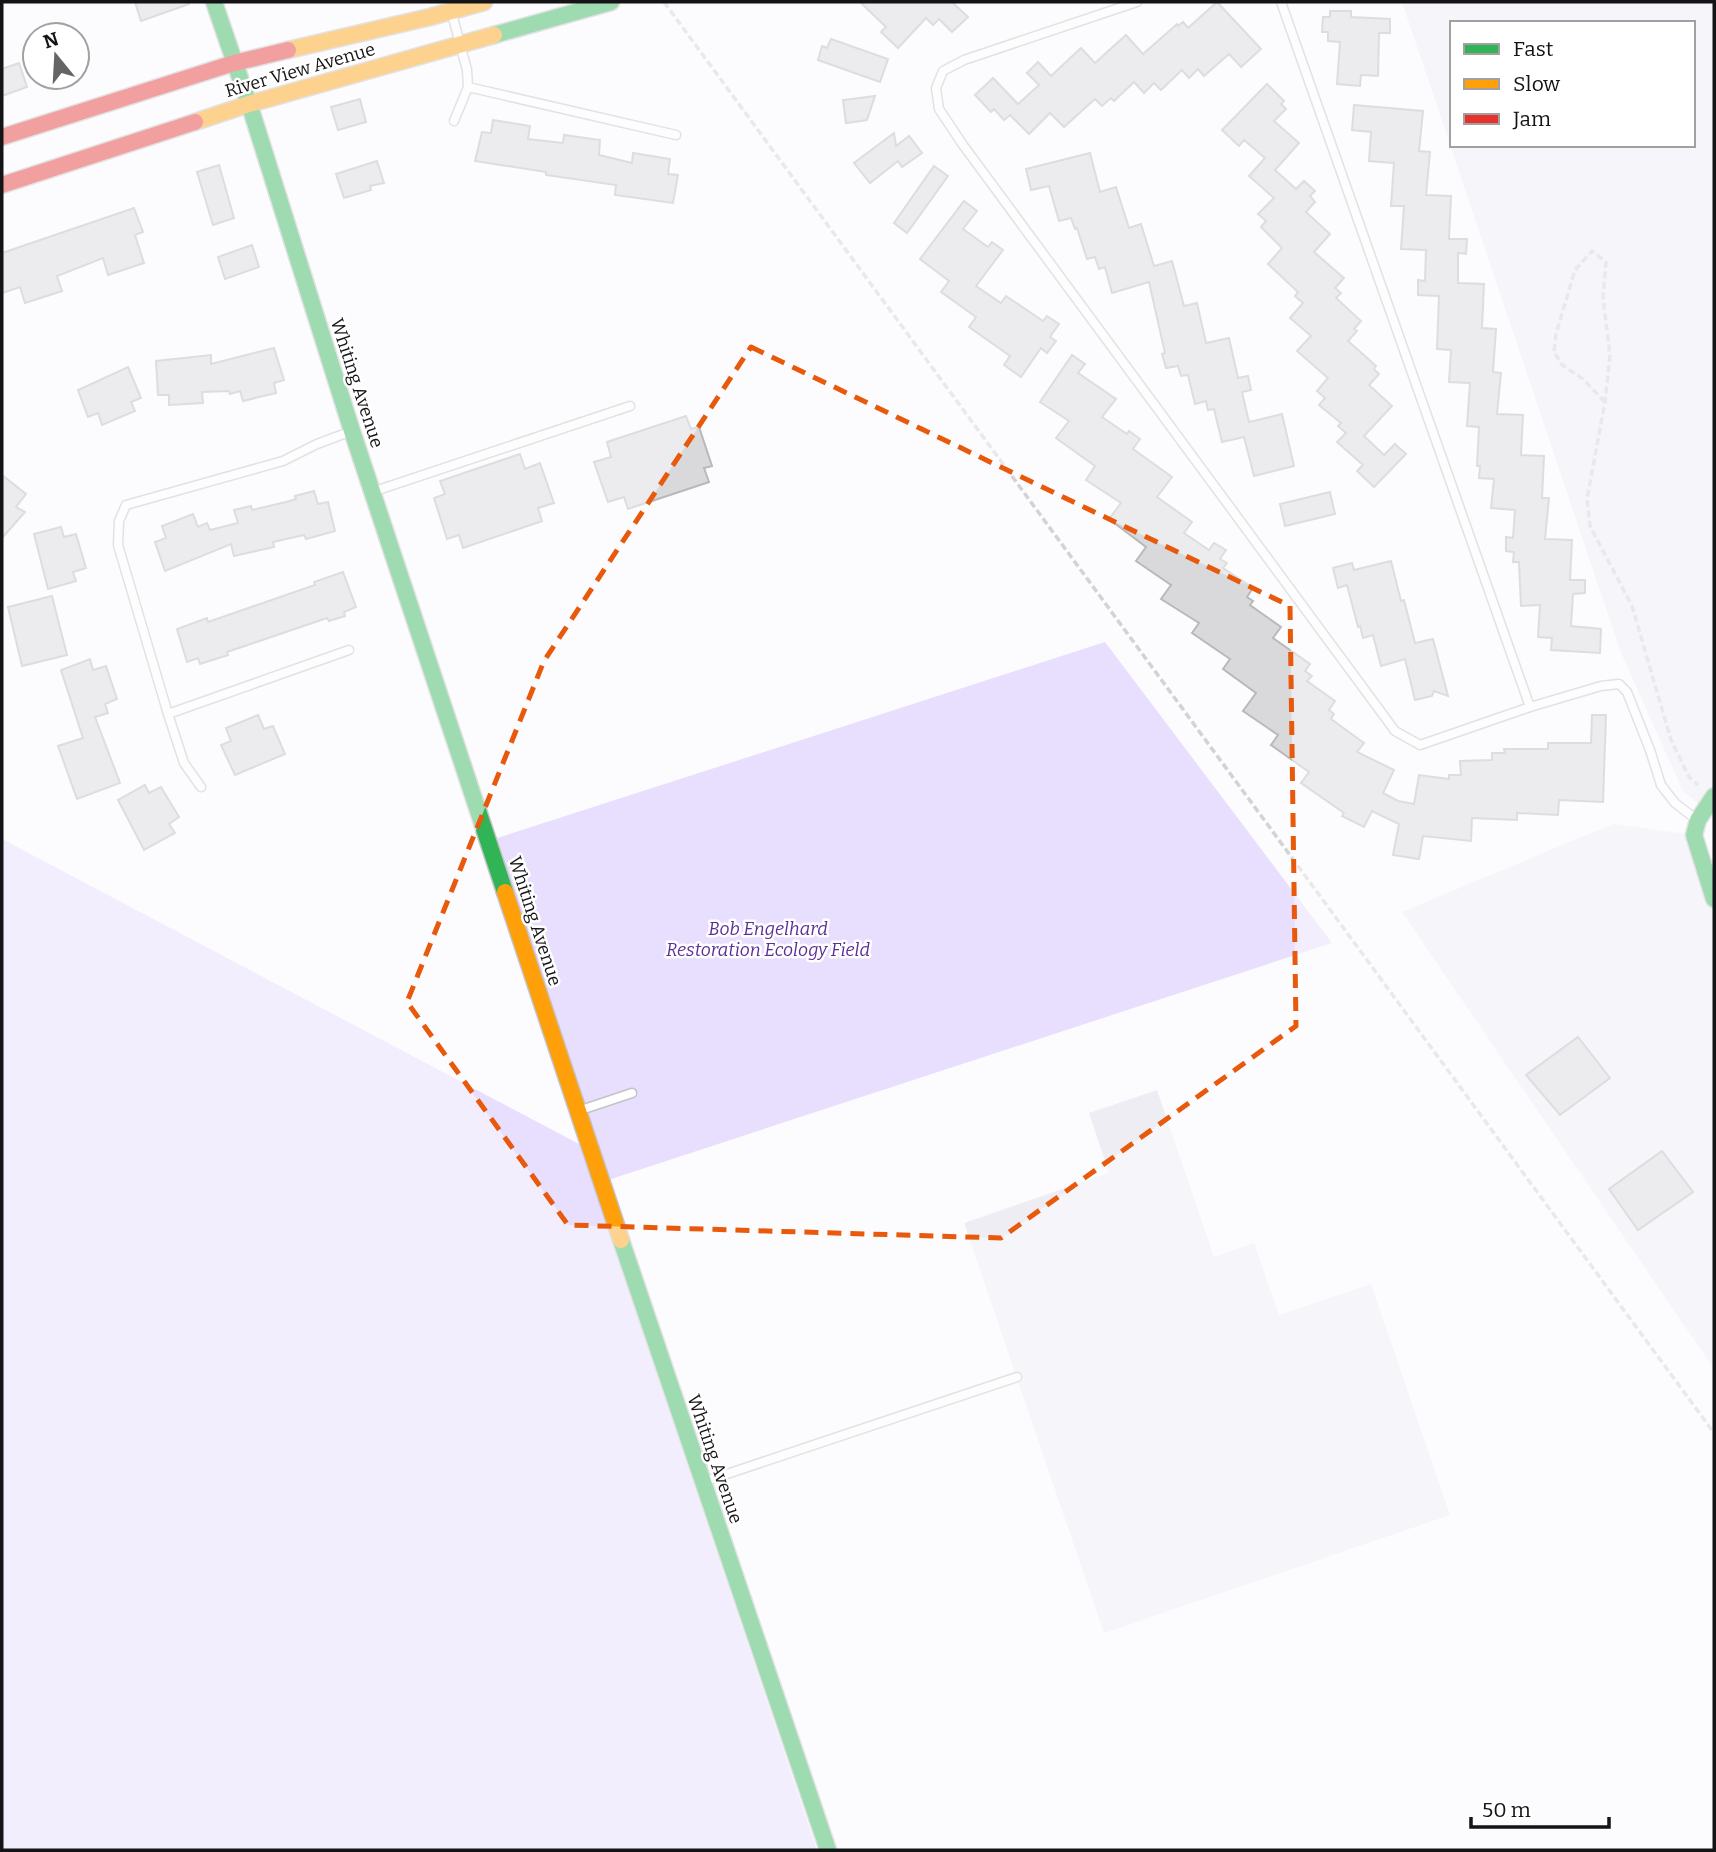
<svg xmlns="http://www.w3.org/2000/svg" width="1716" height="1852" font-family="Bitter,serif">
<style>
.built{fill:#efedf4;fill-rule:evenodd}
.green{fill:#e8defe}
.building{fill:#d9d8da;stroke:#b9b9ba;stroke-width:2}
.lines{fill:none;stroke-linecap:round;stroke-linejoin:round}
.lane-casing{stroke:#c4c3c5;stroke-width:11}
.fast-casing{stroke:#c4c3c5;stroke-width:19}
.slow-casing{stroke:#c4c3c5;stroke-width:19}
.jam-casing{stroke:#c4c3c5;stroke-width:19}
.path{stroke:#d3d3d4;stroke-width:3.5;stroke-dasharray:7 3.5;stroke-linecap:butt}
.lane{stroke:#fffeff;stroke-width:8}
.fast{stroke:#30b455;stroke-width:16}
.slow{stroke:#ff9f0a;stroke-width:16}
.jam{stroke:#e5322d;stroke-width:16}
.marked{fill:none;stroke:#e8590c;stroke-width:5;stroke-dasharray:14 9;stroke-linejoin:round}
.labels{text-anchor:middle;stroke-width:5;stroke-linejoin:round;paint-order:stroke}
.street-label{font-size:18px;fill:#141315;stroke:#fff}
.park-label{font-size:18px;font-style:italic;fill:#5b2f95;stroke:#fff}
</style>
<rect width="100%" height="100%" fill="#fcfbfd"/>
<g class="built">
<path d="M1402,2h312v794l-9,13 -22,-18 -62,-138zM1452,23h241v122h-241z"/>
<polygon points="1613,824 1694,835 1714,897 1714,1369 1402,912"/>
<polygon points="1157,1090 1214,1257 1254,1243 1279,1315 1371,1284 1450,1515 1104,1633 964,1223 1109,1173 1089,1113"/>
</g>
<g class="green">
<polygon points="1105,642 1332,943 602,1182 488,841"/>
<polygon points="2,839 579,1144 817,1850 2,1850"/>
</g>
<g class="building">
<polygon points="135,2 189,2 189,4 141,21"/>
<polygon points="860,2 952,2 968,17 952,32 939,19 933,25 926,18 898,48 881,32 886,27"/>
<polygon points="1217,2 1261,49 1241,67 1229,54 1204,76 1198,69 1189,78 1182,70 1161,90 1154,83 1144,93 1134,82 1114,101 1111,98 1102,106 1095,99 1064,127 1050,113 1029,134 1010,115 1004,120 994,109 991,112 975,95 993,78 1018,104 1039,85 1027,73 1038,62 1051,76 1081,48 1095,63 1126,35 1143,54 1177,24 1178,26 1183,22 1188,28"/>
<polygon points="1330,11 1351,11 1351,17 1390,19 1390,33 1379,33 1378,76 1361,75 1360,86 1337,84 1340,42 1328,41 1328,32 1322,32 1323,17 1330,17"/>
<polygon points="831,39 888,59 880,82 818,60 822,46 827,48"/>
<polygon points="19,63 27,87 2,96 2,69"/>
<polygon points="1267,84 1284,101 1281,104 1286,109 1274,121 1299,143 1275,170 1296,189 1304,181 1315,191 1310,196 1315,202 1306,212 1330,234 1314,252 1344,278 1335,288 1341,293 1336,298 1361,321 1354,329 1357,331 1348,341 1376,366 1374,369 1379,374 1369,385 1392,406 1364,436 1384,455 1395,444 1406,454 1374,487 1357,471 1363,465 1337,442 1346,433 1338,426 1341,423 1319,405 1325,398 1317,391 1328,378 1297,351 1311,336 1290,318 1303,303 1295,296 1298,292 1268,264 1282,248 1261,227 1266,221 1258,214 1274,198 1249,176 1265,158 1244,140 1239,146 1222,130"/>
<polygon points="875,96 867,120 846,123 843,100"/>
<polygon points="360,99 366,122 338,130 331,107"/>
<polygon points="1354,105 1423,111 1419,151 1430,152 1426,195 1451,196 1449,239 1467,239 1466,254 1458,253 1458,283 1484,284 1482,328 1496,329 1493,372 1501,373 1497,414 1523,415 1521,455 1544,456 1542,498 1549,498 1545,539 1572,540 1570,580 1585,580 1585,593 1573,594 1571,626 1601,629 1600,653 1551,650 1552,638 1538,637 1540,605 1521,606 1519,562 1513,562 1514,552 1506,551 1506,537 1513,538 1515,510 1491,508 1494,479 1479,478 1480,466 1477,466 1479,427 1467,426 1470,383 1449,382 1451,350 1437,349 1439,296 1418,295 1418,280 1425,281 1426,250 1401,249 1404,206 1391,206 1394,163 1369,161 1371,132 1352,130"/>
<polygon points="493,120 530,126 528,139 563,143 564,135 600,140 599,155 632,163 633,153 670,159 668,174 678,175 673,203 615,195 616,185 546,175 546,172 475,161 482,132 491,133"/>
<polygon points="894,133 896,146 909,136 922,153 902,167 898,161 870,183 854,163"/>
<polygon points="1090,153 1100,192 1116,187 1129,228 1141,224 1154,266 1172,261 1184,306 1197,303 1206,343 1229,338 1238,378 1248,376 1251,390 1242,392 1249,422 1282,414 1294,466 1254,476 1244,437 1222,442 1214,409 1208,410 1206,401 1195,404 1188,375 1181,376 1178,366 1166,368 1162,354 1165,353 1149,282 1112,293 1105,267 1099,269 1095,257 1087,259 1077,228 1075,229 1071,218 1059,221 1049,186 1031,190 1026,169"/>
<polygon points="377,161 384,183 370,186 371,190 344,198 336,174"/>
<polygon points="219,165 234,218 213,225 197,172"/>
<polygon points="934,166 948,176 907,233 894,223"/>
<polygon points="964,201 977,211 963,229 988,247 992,242 1003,250 976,286 1001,303 1006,296 1043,321 1047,316 1059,324 1050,337 1056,341 1047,353 1041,348 1021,377 1004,365 1010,356 969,327 976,317 941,292 949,281 920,259"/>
<polygon points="134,208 143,232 135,235 144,263 108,275 103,258 57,276 62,291 25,303 20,287 2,293 2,253"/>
<polygon points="252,245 259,267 225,279 218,257"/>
<polygon points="274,348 284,380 274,383 276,393 243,401 240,391 230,394 229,391 202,392 203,403 169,405 169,395 158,395 156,361 211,355 211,364"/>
<polygon points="1072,355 1085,364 1078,373 1116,399 1102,417 1127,434 1129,431 1140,439 1133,449 1172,477 1157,497 1192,522 1184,533 1209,550 1214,543 1226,550 1220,559 1227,563 1223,568 1253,588 1247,597 1253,601 1250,605 1281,627 1273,638 1310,664 1305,671 1312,676 1307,681 1335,701 1329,710 1334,714 1331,719 1364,743 1357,752 1394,770 1383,793 1398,801 1414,804 1419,775 1449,779 1449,775 1461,775 1460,761 1492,760 1492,753 1505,753 1504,749 1548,749 1548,743 1591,743 1592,715 1606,715 1603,802 1559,800 1558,815 1517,813 1517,820 1472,818 1471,841 1423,836 1419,859 1393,855 1399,824 1372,811 1364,827 1342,816 1344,813 1301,783 1309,772 1271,745 1278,735 1243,711 1256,693 1223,669 1230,659 1192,633 1199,623 1161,599 1171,585 1136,561 1146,547 1109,519 1121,503 1086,480 1095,466 1056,438 1069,421 1040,402"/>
<polygon points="128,367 141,398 131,402 135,411 102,425 98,413 88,417 78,390"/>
<polygon points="686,416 691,429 699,427 712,466 704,468 709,482 628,509 624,497 608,502 594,462 611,457 607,442"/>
<polygon points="520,454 525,469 540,463 554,503 538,508 542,521 463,548 459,535 447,539 434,498 445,494 440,481"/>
<polygon points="2,475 26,494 16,507 25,512 2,538"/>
<polygon points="314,491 318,504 328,502 335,531 306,539 304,535 273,542 274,547 234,556 231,544 165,571 155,542 166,538 162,526 193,514 198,527 207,523 210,530 238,523 234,510 251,506 252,510 286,502 296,499 295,496"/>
<polygon points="1330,492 1335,514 1285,526 1280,504"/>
<polygon points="61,527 64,537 76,534 86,568 73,572 76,581 48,589 34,534"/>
<polygon points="1391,561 1401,601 1404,600 1415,643 1433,639 1448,696 1434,691 1432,696 1415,700 1405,659 1381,666 1373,635 1363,638 1360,626 1358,627 1347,585 1338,588 1333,568 1352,563 1354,570"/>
<polygon points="343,572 356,607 344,612 345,616 329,621 327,618 227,652 228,655 200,664 198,658 187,662 177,629 207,618 208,622 315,585 314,582"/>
<polygon points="52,596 67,655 22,666 8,607"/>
<polygon points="90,659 93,670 106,666 117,699 105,704 108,713 95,717 120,783 77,799 58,746 83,738 61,670"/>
<polygon points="258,715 264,729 273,726 285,754 235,775 221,745 231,741 226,728"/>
<polygon points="145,785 149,793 161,787 179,817 169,824 175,833 144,850 118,800"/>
<polygon points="1578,1037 1610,1078 1560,1115 1526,1075"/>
<polygon points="1662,1151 1693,1192 1638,1230 1609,1189"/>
</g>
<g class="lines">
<defs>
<g id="lane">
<polyline points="1137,2 964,60 943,71 936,88 939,109 963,145 1395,731 1420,745 1530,707 1601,686 1619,684 1627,692 1650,750 1661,785 1675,803 1697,820"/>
<polyline points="1281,2 1530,707"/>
<polyline points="452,14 467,70 468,87 454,121"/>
<polyline points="468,87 676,135"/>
<polyline points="375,491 630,406"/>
<polyline points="168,714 349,650"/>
<polyline points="201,787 184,763 168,714 118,545 119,521 126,505 283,461 317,444 349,432"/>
<polyline points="581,1110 632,1093"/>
<polyline points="706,1481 1017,1377"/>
</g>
<g id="fast">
<polyline points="214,2 253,116 352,431 505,892"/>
<polyline points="494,35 611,2"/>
<polyline points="1714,796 1698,820 1694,835 1714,899"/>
<polyline points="621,1240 828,1850"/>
</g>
<g id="slow">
<polyline points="288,50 430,17 484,2"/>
<polyline points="195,122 249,104 494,35"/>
<polyline points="505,892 621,1240"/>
</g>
<g id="jam">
<polyline points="2,137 234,63 288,50"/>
<polyline points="2,185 195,122"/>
</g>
</defs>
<use href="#lane" class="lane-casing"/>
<use href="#fast" class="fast-casing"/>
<use href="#slow" class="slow-casing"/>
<use href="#jam" class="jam-casing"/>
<g class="path">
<polyline points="664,2 1714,1433"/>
<polyline points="1605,402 1583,379 1562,365 1554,352 1556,334 1575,270 1592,251 1606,262 1603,298 1610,355 1605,402 1587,499 1590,526 1632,606 1671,740 1689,777 1698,785"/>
</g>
<use href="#lane" class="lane"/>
<use href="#fast" class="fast"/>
<use href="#slow" class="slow"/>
<use href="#jam" class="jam"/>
</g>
<path d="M0 0H1716V1852H0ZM751,347l539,259 6,420 -295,212 -433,-13 -161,-223 137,-341z" fill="#fcfbfd" fill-opacity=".55" fill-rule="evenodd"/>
<path class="marked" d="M751,347l539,259 6,420 -295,212 -433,-13 -161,-223 137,-341z"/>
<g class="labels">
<g class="street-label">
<text transform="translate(300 70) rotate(-16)" y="6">River View Avenue</text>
<text transform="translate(357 383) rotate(72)" y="6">Whiting Avenue</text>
<text transform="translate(535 921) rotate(72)" y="6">Whiting Avenue</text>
<text transform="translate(715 1459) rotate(71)" y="6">Whiting Avenue</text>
</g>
<g class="park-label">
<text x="768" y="935">Bob Engelhard<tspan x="768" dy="21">Restoration Ecology Field</tspan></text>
</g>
</g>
<rect width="1716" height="1852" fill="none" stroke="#141315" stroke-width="7"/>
<rect x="1450" y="21" width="245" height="126" fill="#ffffff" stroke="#a1a1a1" stroke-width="2"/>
<rect x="1464" y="44" width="35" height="10" fill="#30b455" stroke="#a1a1a1" stroke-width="2"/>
<text x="1513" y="56" font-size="21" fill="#141315">Fast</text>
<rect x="1464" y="79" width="35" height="10" fill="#ff9f0a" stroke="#a1a1a1" stroke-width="2"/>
<text x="1513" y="91" font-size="21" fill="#141315">Slow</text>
<rect x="1464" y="114" width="35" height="10" fill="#e5322d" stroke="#a1a1a1" stroke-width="2"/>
<text x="1513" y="126" font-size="21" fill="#141315">Jam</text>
<g transform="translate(56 56) rotate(342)"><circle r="33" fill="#ffffff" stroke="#a1a1a1" stroke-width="2"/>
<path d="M0-5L12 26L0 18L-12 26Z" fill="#656466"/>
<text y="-10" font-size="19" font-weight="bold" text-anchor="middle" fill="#141315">N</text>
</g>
<path d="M1471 1817v10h138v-10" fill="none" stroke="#141315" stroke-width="3.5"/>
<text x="1482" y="1817" font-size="21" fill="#141315" stroke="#ffffff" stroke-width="5" paint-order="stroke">50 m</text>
</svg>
